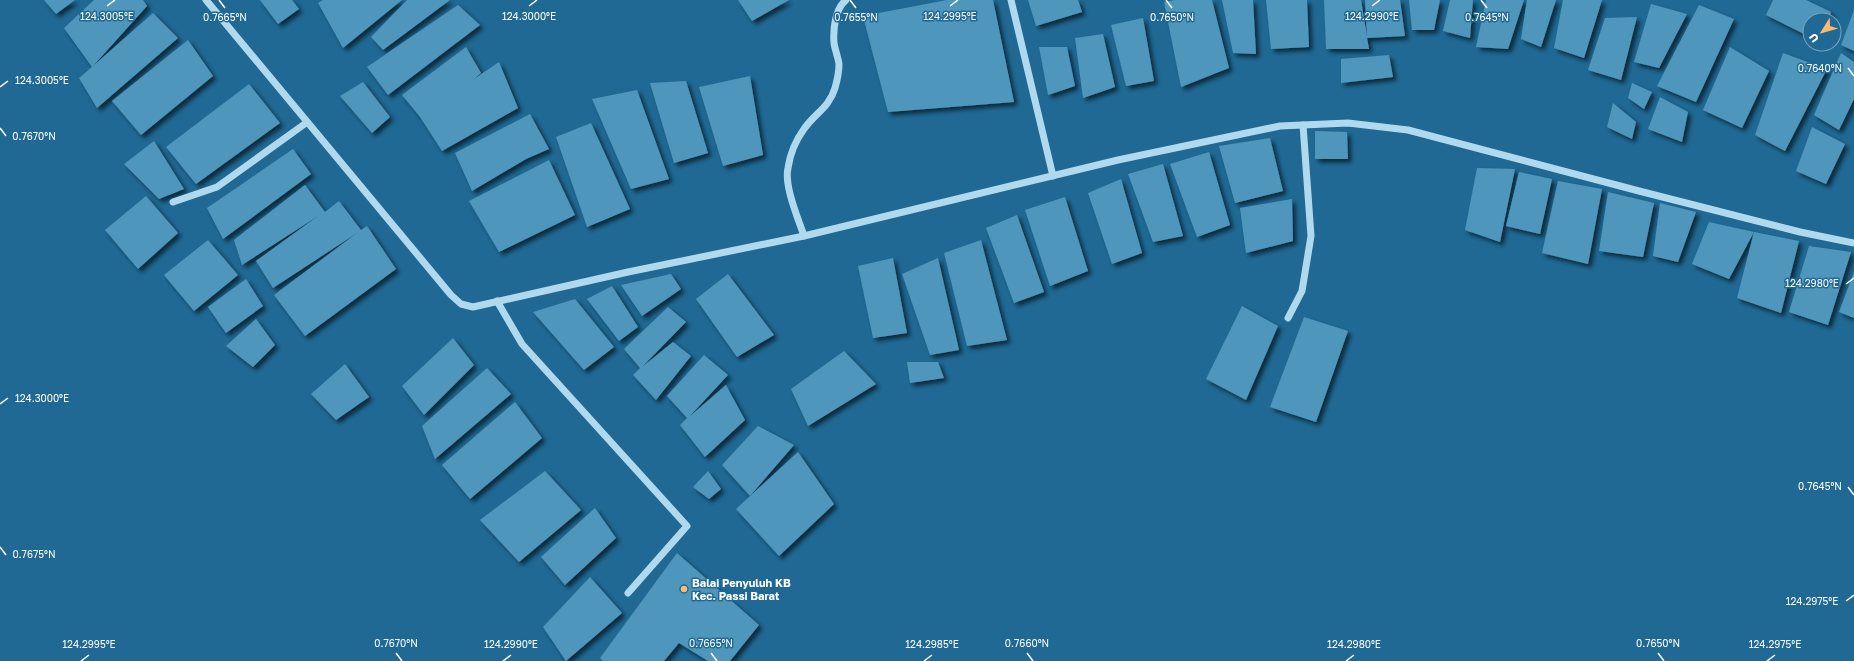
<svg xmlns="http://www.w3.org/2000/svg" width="1854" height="661" font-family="'Golos Text',sans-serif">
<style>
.building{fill:#4f96bd;filter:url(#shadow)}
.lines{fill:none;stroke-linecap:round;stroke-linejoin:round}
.minor{stroke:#b1d9ee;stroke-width:7}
.ticks{fill:none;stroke:#fff;stroke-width:1.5}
.poi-dot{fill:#fcb971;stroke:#1f6994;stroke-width:1.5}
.labels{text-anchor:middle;stroke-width:3;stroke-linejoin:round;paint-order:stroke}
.poi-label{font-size:11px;font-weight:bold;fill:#fff;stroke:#1f6994;text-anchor:start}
.ticks-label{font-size:10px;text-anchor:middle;fill:#fff;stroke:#1f6994;stroke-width:3;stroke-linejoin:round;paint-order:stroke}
</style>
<defs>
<filter id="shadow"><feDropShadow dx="3.5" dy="3.5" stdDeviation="2" flood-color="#0009"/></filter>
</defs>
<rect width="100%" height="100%" fill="#1f6994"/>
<g class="building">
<polygon points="44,0 75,0 56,14"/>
<polygon points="94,0 143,0 147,6 93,66 153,13 178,38 97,108 79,78 92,67 64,28"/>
<polygon points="260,0 292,0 299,9 278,24"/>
<polygon points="323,0 402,0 343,48 318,3"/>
<polygon points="407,0 450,0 383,50 371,37"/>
<polygon points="738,0 789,0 752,21"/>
<polygon points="947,0 993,0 1014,102 888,112 863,16"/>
<polygon points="1028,0 1078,0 1082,12 1036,26"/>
<polygon points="1175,0 1212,0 1229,68 1181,87 1164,2"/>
<polygon points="1222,0 1253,0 1256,54 1233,53"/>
<polygon points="1266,0 1307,0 1309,47 1271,49"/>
<polygon points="1324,0 1361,0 1367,36 1365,0 1400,0 1405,36 1367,38 1369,49 1326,49"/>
<polygon points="1409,0 1440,0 1434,30 1412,30"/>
<polygon points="1450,0 1473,0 1470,38 1443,31"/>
<polygon points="1486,0 1524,0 1508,49 1476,47"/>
<polygon points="1527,0 1556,0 1541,47 1521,39"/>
<polygon points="1563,0 1602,0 1584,58 1554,48"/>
<polygon points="1773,0 1806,0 1831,12 1829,20 1810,20 1810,37 1766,15"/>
<polygon points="1651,4 1687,14 1659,68 1634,62"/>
<polygon points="458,5 480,25 388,95 367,67"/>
<polygon points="1699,5 1734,19 1696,102 1657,86"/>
<polygon points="1854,10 1854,51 1841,45"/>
<polygon points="1637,17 1621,80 1588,70 1605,18"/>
<polygon points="1143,18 1154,81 1126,86 1111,25"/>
<polygon points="1103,34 1115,87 1083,98 1075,38"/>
<polygon points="188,40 213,76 141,135 112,101"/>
<polygon points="466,47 481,73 474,79 499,62 518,108 442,151 420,117 402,95"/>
<polygon points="1039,47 1067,47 1075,86 1048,95"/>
<polygon points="1730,47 1769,71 1742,128 1703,110"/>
<polygon points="1783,53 1827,69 1785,151 1755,135"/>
<polygon points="1841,53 1854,62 1854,99 1839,130 1814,115"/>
<polygon points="1389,55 1393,77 1341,83 1341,59"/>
<polygon points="750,76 763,155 723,166 699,87"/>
<polygon points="686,81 708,153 674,163 650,83"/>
<polygon points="363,82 390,117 372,133 340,96"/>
<polygon points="1632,83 1652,92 1644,109 1628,98"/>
<polygon points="249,84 280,123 196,184 166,147"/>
<polygon points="637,90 669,179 631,189 592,99"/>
<polygon points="1660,97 1688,112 1682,142 1648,129"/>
<polygon points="1613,103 1636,122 1632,139 1607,127"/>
<polygon points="530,114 549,149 526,159 472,191 455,153"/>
<polygon points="591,123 630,209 587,227 556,137"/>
<polygon points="1812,127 1845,144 1826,184 1796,171"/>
<polygon points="1315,131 1347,132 1348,159 1315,159"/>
<polygon points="1270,138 1283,191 1235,203 1219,146"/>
<polygon points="154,141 184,189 159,199 124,164"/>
<polygon points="293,149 311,174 223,239 207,208"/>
<polygon points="1209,152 1230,225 1197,237 1170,164"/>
<polygon points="549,160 575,215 499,252 469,201"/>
<polygon points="1163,164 1183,236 1153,242 1128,174"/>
<polygon points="1477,168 1515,169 1500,242 1465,230"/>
<polygon points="1519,172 1552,179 1540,234 1506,226"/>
<polygon points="1121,179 1142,253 1112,264 1088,193"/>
<polygon points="1558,181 1602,189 1588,264 1542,253"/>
<polygon points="305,185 325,212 339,201 361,230 367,226 396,269 305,336 274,295 357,233 273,288 256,261 318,216 242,265 234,240"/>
<polygon points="1608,192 1654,203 1643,257 1599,251"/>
<polygon points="146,196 178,233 138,269 105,230"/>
<polygon points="1065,197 1088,271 1050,286 1025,210"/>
<polygon points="1292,199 1293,241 1246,253 1240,208"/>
<polygon points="1660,203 1696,212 1678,262 1653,256"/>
<polygon points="1017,215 1044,292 1014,303 986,228"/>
<polygon points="1709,222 1754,232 1729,279 1692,264"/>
<polygon points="1754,232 1799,241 1781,313 1737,298"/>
<polygon points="208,240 238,275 194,311 164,275"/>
<polygon points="981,240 1007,340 967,346 944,253"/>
<polygon points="1809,246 1851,252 1828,325 1789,312"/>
<polygon points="893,258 907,333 873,338 858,266"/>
<polygon points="938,258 959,350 930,355 902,274"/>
<polygon points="1854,272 1854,318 1839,312"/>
<polygon points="671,274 681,289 642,316 621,285"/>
<polygon points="728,274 774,335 737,357 696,299"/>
<polygon points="246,279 263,306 226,333 208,307"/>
<polygon points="612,286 638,327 619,341 587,299"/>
<polygon points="575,299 614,347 584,370 533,312"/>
<polygon points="1242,306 1278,326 1246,400 1206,379"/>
<polygon points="668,307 686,322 642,367 673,342 691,356 656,400 633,375 640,368 624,349"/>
<polygon points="1304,317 1348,331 1316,422 1270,407"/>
<polygon points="256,319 275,345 253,367 226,346"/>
<polygon points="453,338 474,365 424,415 402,386"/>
<polygon points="844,351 876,384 808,426 791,389"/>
<polygon points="704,355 728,375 689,417 726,385 745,420 705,457 680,425 687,418 667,396"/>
<polygon points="907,362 938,362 944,378 910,383"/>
<polygon points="345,364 369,397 336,420 311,394"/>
<polygon points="487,368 511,394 435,459 422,426"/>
<polygon points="515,402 542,438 470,499 442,465"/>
<polygon points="758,426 794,445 750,496 722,465"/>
<polygon points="798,452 834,504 779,556 736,509"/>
<polygon points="545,471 581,510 519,562 480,520"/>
<polygon points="708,471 721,489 709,499 693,487"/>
<polygon points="595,508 616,538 565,585 541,557"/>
<polygon points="677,553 759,625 730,661 708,661 679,643 664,661 603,661 600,658"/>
<polygon points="590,577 622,613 566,661 543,627"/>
</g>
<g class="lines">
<g class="minor">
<polyline points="206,0 451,295 461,304 473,307 628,272 804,236 1118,160 1280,126 1348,123 1408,130 1639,191 1800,232 1854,243"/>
<polyline points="1011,0 1053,176"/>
<polyline points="173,202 217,187 306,123"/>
<path d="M804,236c-6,-18 -20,-50 -16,-68 2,-14 8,-28 16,-39 11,-16 25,-21 31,-41 2,-7 4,-17 4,-24 -1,-7 -4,-14 -5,-21 -1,-14 1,-34 12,-43"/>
<polyline points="497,301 522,344 687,526 628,593"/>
<polyline points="1288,318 1302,291 1311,236 1303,125"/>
</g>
</g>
<path class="ticks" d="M219,0l6,8M850,0l6,8M1166,0l6,8M1481,0l6,8M107,6l8,-6M529,6l8,-6M950,6l8,-6M1372,6l8,-6M1848,68l6,8M0,87l8,-6M0,128l6,8M1846,284l8,-6M0,404l8,-6M1848,487l6,8M0,547l6,8M1846,601l8,-6M396,653l6,8M711,653l6,8M1027,653l6,8M1658,653l6,8M81,661l8,-6M503,661l8,-6M924,661l8,-6M1346,661l8,-6M1767,661l8,-6"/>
<circle class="poi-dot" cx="684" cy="589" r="4"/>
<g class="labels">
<g class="poi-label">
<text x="692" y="587">Balai Penyuluh KB<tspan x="692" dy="13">Kec. Passi Barat</tspan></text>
</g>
</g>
<g class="ticks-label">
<text x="107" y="20">124.3005°E</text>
<text x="529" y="20">124.3000°E</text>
<text x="950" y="20">124.2995°E</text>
<text x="1372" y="20">124.2990°E</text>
<text x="225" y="21">0.7665°N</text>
<text x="856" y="21">0.7655°N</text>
<text x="1172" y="21">0.7650°N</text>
<text x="1487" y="21">0.7645°N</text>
<text x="1820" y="72">0.7640°N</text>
<text x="42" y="84">124.3005°E</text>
<text x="34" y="140">0.7670°N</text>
<text x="1812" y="287">124.2980°E</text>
<text x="42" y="402">124.3000°E</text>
<text x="1820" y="490">0.7645°N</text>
<text x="34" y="558">0.7675°N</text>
<text x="1812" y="605">124.2975°E</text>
<text x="396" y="647">0.7670°N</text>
<text x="711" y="647">0.7665°N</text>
<text x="1027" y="647">0.7660°N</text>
<text x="1658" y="647">0.7650°N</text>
<text x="89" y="648">124.2995°E</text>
<text x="511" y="648">124.2990°E</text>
<text x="932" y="648">124.2985°E</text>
<text x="1354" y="648">124.2980°E</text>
<text x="1775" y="648">124.2975°E</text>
</g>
<g transform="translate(1822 32) rotate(233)"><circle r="19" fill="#1f6994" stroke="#79a5bf"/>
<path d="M0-3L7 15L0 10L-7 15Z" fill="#fcb971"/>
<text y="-6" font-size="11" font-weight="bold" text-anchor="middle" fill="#ffffff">U</text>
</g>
</svg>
